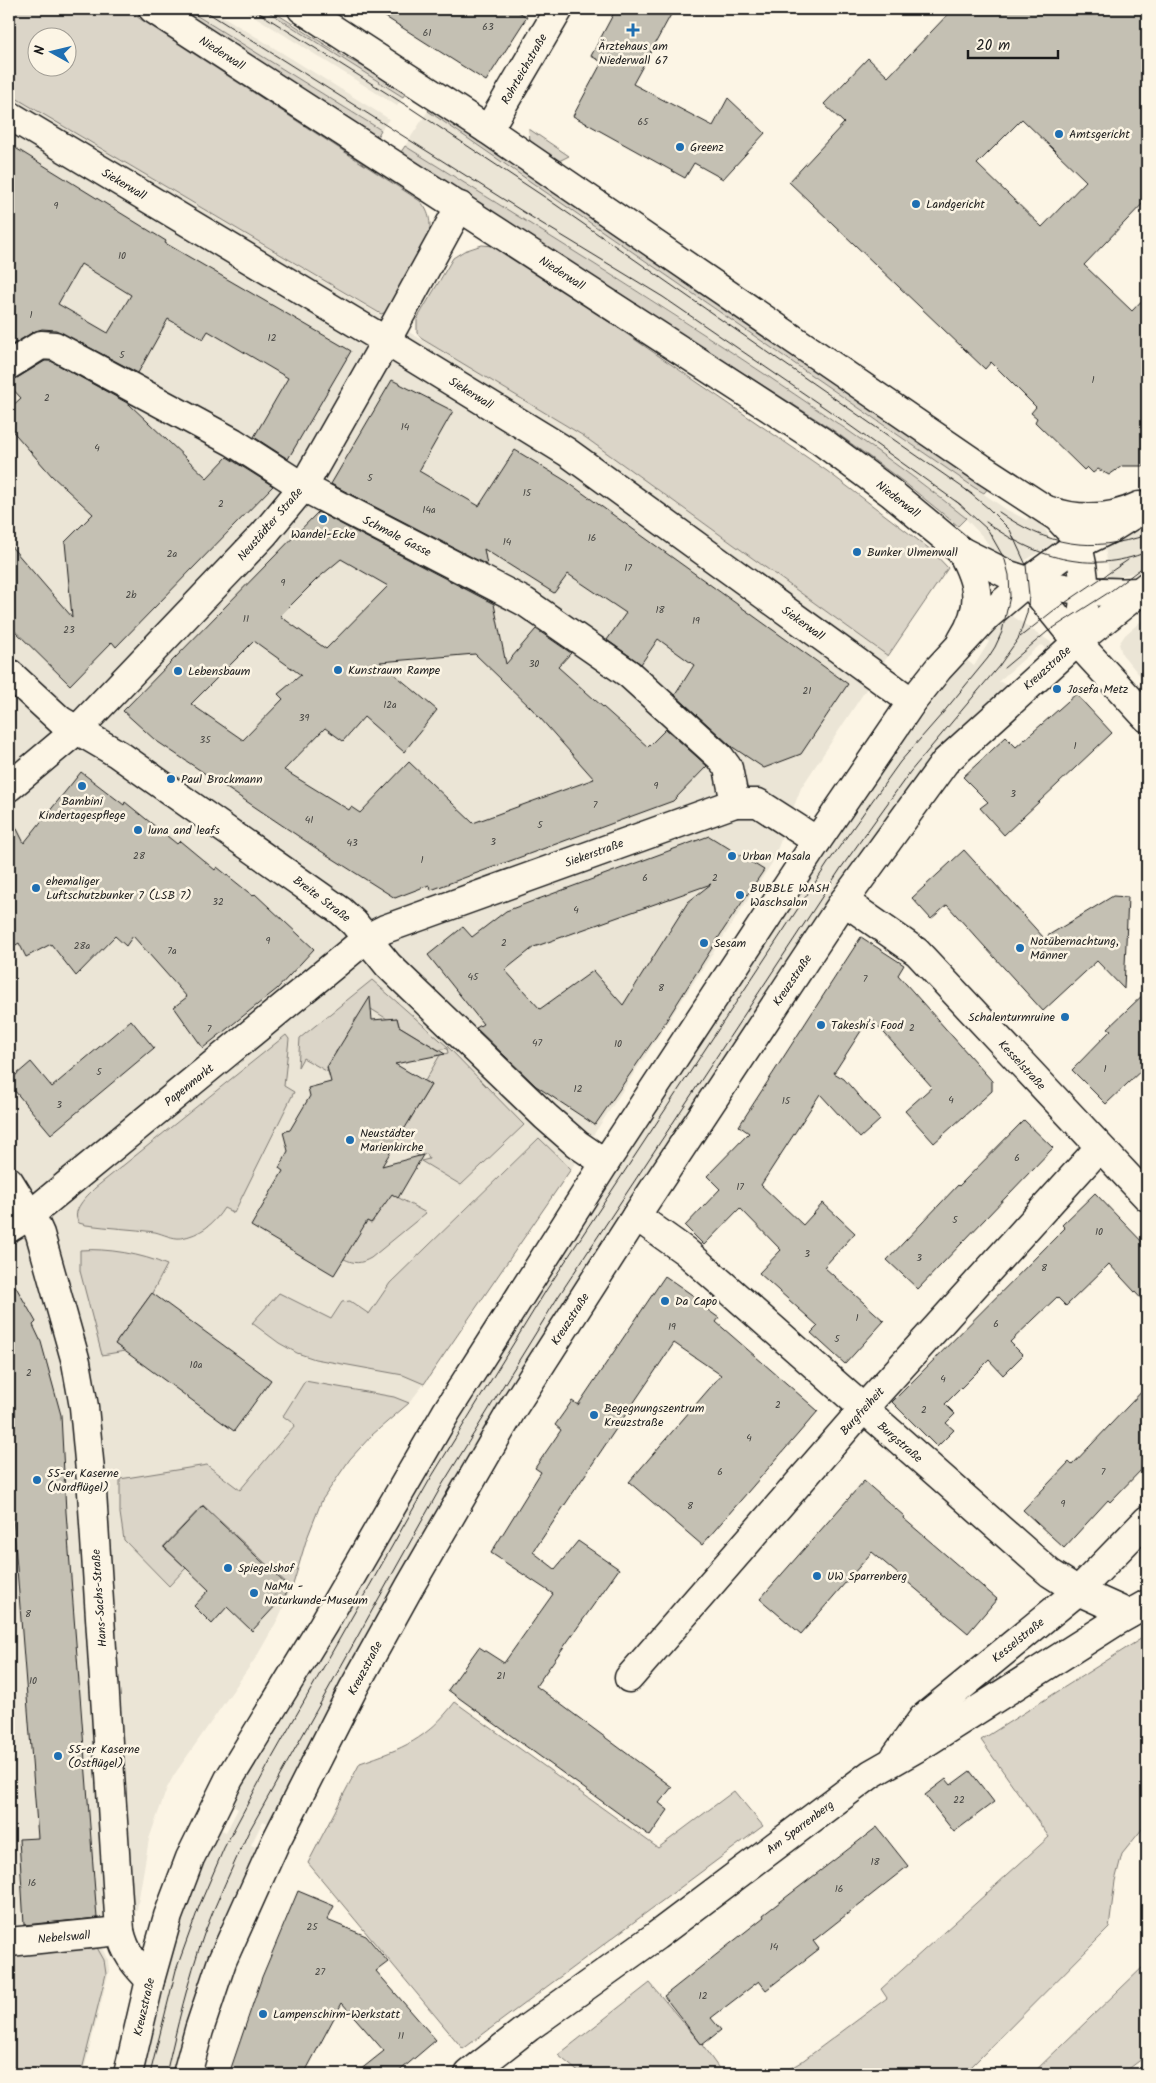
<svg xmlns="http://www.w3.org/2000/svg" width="1156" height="2083" font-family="Kalam,sans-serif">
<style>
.built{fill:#ebe5d6}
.green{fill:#dbd5c8;stroke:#7c7872;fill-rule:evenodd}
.building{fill:#c4c0b3;stroke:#1c1c1c;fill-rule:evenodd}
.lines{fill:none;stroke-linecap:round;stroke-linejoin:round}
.minor-casing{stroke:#1c1c1c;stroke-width:31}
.major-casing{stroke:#1c1c1c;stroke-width:31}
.minor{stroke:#fcf5e5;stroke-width:28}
.major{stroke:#fcf5e5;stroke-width:28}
.tram{stroke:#1c1c1c;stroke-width:1}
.poi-dot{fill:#1f6fb2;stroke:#fcf5e5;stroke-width:2}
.labels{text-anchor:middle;stroke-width:5;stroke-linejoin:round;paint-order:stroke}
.number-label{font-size:10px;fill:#464542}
.poi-label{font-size:12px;fill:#1c1c1c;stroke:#fcf5e5;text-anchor:start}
.street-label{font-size:12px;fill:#1c1c1c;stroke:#fcf5e5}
</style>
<rect width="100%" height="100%" fill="#fcf5e5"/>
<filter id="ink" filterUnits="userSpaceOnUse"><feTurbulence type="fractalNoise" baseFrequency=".02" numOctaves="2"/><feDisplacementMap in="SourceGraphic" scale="10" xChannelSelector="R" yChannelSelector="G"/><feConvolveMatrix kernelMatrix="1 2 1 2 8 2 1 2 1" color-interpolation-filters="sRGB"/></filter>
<g filter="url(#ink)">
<g class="built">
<polygon points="186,9 211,9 389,119 381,130"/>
<polygon points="243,9 264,9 403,97 397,106"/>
<polygon points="9,94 582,435 888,656 801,788 772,863 571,1169 424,1384 409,1403 372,1435 350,1459 322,1500 306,1541 292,1588 278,1619 257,1656 174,1775 167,1788 149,1839 137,1909 101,1944 108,1959 109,1971 83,2074 9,2074"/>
<polygon points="428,111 1007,510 1027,520 1029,514 1045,529 1053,543 1015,567 989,550 989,546 984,538 965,518 927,487 829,418 673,313 405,146"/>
<polygon points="1147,523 1147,569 1110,579 1105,548"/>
<polygon points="1008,613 1052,643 1045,651 1044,646 1040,645 999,681 1007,686 943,746 915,777 833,895 567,1297 477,1442 395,1584 330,1704 270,1824 263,1821 251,1845 258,1848 223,1922 206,1964 190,2011 173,2074 143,2074 181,1921 219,1829 226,1832 238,1809 231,1805 238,1789 334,1635 459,1417 554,1265 892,756 965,659 974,666 989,642 985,638"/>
<polygon points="1147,616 1147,684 1122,654 1119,644 1125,635"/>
</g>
<g class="green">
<path d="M9,9h116l295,192c11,12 11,24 9,38l-38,71 -10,4 -372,-220zM38,38h30v30h-30z"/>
<polygon points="170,9 186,9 381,130 377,137"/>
<polygon points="264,9 269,9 348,59 408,89 403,97"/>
<polygon points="432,104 989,487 984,493 975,488 428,111"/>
<polygon points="529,129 569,156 559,161 530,142"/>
<path d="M405,146c122,76 244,151 364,231 67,45 134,90 197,141l-8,8 -53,-43 -75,-55 -365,-232 -64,-44z"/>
<polygon points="482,245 494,246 504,250 827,471 931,550 948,568 888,656 582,435 422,339 417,333 417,319 453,258 464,251"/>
<polygon points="372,980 448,1047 524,1125 461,1185 421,1161 429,1159 427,1154 419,1156 397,1143 399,1139 393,1135 412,1116 431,1085 425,1081 440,1055 448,1053 447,1048 439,1050 399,1026 397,1018 392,1019 392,1022 371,1009 360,1020 356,1018 354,1021 358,1024 350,1037 346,1035 345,1038 348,1040 341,1052 337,1050 335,1053 339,1055 331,1068 327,1069 328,1072 303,1058 298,1067 300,1038"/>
<path d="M286,1035l3,4 -5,47 10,6 -60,121 -10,-5c-10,16 -24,27 -43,30 -8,1 -18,-4 -26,-6 -23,-3 -46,-4 -69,-7l-7,-2c-9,-12 8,-27 16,-35z"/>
<polygon points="539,1138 571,1169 424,1384 403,1375 315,1359 297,1353 279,1343 252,1323 279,1293 331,1319 342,1302 350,1301 369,1314 390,1283"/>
<path d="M383,1189l43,24 -55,45c-11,6 -16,6 -27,1l20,-39 8,3 2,-3 -7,-4z"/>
<path d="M80,1250c27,-2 62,4 87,15l-15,28 -37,51 10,7 -23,4 -22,-84z"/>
<polygon points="305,1381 394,1397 409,1403 372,1435 350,1459 322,1500 306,1541 292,1588 203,1505 163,1547 186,1568 169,1586 124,1540 120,1513 120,1479 207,1465 240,1490 295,1425 283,1416"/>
<polygon points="1147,1635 1147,1823 1122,1854 1115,1881 1109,1928 964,2074 781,2074 801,2062 887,1998 881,1989 1049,1837 981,1740"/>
<path d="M455,1702l203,146 76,-57 29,35 -300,223 -155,-186 52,-100c44,-15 66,-23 95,-61z"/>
<polygon points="95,1944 104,1960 106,1974 81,2074 9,2073 9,1954"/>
<polygon points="1147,1963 1147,2055 1122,2074 1032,2074"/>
<polygon points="650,1983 702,2045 723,2074 685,2074 691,2069 683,2074 581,2074 558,2055"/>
</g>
<g class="building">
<polygon points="373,9 514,9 527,17 486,81"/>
<polygon points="616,9 674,9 633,84 713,126 728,98 765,133 723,179 694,163 685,178 573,116 602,62 591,56"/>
<path d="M953,9h194v190l-63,66 48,46 15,-16v171h-25l-13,9 -11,-6 -5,4 -6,-6 -3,3 -49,-48 2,-4 -6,-5 5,-6 -45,-45 -6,7 -196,-187 55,-59 -20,-19 44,-46 20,19zM1022,119l64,62 -44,46 -65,-63z"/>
<path d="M9,144l157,97 -1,2 186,108 -63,108 -34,-22 34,-59 -80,-47 -5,8 -35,-20 -30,54 -82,-43 -14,-1 -9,3 -24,15zM81,264l50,31 -23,38 -50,-29z"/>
<polygon points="45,361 51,361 129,404 207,478 227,457 273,486 116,647 112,642 70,685 9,625 9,544 72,617 65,542 93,514 52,476 9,427 9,409 21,398 9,385 9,380 17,378"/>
<polygon points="392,380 453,411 419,471 479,506 515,450 566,481 848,684 801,754 764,768 731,746 675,695 694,665 658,639 641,664 607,640 626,613 568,574 554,593 484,549 487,565 331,484"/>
<path d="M318,512l176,92 12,60 30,-35 35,24 -13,14 90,80 18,-18 41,37 -34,35 -242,89 -2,-5 -34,13 -79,-50 -161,-108 -32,-29zM341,559l47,27 -62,63 -46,-33 37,-37zM254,641l47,34 -23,19 5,5 -40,41 -52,-36zM475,654l57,55 62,70 -121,44 -64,-61 -49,51 -9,-6 -2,3 -65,-40 41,-42 18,13 21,-24 40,35 33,-42 -57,-48z"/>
<polygon points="1076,694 1112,733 1004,835 980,808 988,802 963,777 1006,737 1016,747"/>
<polygon points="81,772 124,805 125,802 177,844 180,841 215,870 217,867 253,896 255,894 314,949 277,989 203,1048 174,1007 187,997 133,936 126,946 115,936 76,976 51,944 26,957 19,943 9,949 9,813 24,843"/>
<path d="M709,836l55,34 -40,59 -63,100 -66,96 -59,-39 -60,-58 7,-4 -55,-69 35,-28 9,10 34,-26zM711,884l-23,18 -65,103 -30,-34 -53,38 -35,-39 29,-23z"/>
<polygon points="964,850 1044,938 1113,896 1128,897 1124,989 1097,961 1043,1011 947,905 931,919 912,898"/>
<polygon points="861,937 904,965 898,975 992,1081 992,1091 934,1143 905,1111 932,1087 870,1017 834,1073 844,1079 880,1120 860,1138 820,1094 761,1185 803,1225 823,1203 855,1233 824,1267 884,1321 845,1364 811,1333 818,1326 759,1273 781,1250 740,1208 704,1245 685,1226 720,1189 707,1176 749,1133 739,1126"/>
<polygon points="1147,991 1147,1065 1106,1104 1072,1070 1111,1030 1108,1028"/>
<polygon points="370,997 372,1020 397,1018 399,1026 445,1054 395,1064 431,1085 382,1166 423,1155 398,1198 392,1194 371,1223 367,1221 334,1275 251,1226 283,1171 279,1168 288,1151 283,1132 290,1130 310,1096 308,1088 331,1082 327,1067"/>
<polygon points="131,1020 154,1048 51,1134 9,1084 9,1081 31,1062 52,1087"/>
<polygon points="1024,1120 1053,1148 918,1289 887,1260 958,1185 959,1186"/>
<polygon points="1095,1193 1147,1247 1147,1305 1109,1264 1066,1306 1057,1297 1010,1342 1023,1355 1003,1375 989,1360 945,1404 955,1414 946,1423 954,1430 937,1447 892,1402 1065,1228 1062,1225"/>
<polygon points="9,1275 36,1322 33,1325 41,1342 61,1415 66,1512 97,1918 24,1925 19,1839 38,1838 13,1517 9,1516"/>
<polygon points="665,1276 698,1299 698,1303 719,1318 716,1322 818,1411 702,1545 629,1482 721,1375 674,1343 533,1552 555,1569 578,1541 619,1569 536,1686 672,1787 659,1803 668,1810 650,1836 448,1690 479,1647 504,1663 553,1594 491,1553 541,1472 535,1468 561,1430 555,1425 572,1401 578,1405"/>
<polygon points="152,1293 271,1380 234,1431 115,1344"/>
<polygon points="1147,1386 1147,1464 1110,1502 1108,1500 1064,1548 1023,1510 1069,1462 1072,1465"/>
<polygon points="864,1481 904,1516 903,1518 997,1599 968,1633 872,1552 801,1634 760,1599"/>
<polygon points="203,1506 291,1589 252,1631 227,1607 212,1624 194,1606 209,1590 164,1547"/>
<polygon points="970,1771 994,1802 954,1832 925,1795 946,1779 951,1785"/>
<polygon points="877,1827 908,1866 813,1941 819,1949 766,1990 759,1981 711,2018 721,2030 702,2045 664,1996 764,1917 763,1915"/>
<polygon points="298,1891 334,1906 327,1920 366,1936 388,1962 376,1971 436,2040 396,2074 355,2074 384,2051 342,2003 304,2074 229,2074 262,1977"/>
</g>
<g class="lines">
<defs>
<g id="minor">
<polyline points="153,9 821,441 891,493 961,551 1009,575 1028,581"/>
<polyline points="302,9 488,130 983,469 1057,517 1073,534 1077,545"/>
<polyline points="9,115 386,341 567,452 912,702"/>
<polyline points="488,130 559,9"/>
<polyline points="9,365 41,345 55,346 233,442 303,487 525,602 629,674 720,757 728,768 735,803"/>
<path d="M1047,510c31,11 63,10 92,-4"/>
<path d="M961,551c19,34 22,56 1,89"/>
<polyline points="1077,642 1147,718"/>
<polyline points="9,673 60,720 118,754 341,911 354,923 388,965 546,1117 577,1144 605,1163"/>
<polyline points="9,787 77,730 264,534 303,487 386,341 460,206"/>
<polyline points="844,901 917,952 1147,1197"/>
<path d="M9,1181l26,42 5,11 36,128 8,45 8,85 28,439c5,22 15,34 30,49"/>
<polyline points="636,1216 685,1251 1050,1573 1078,1591 1129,1614"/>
<polyline points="9,1228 30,1215 367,938 385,929 735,803 758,803 817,841"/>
<polyline points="629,1678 863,1409 1099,1148"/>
<polyline points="895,1757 923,1718 1078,1591 1147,1520"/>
<polyline points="9,1942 120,1931"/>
<polyline points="469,2074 529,2027 656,1936 871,1774 927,1742 1117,1621 1147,1604"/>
</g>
<g id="major">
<path d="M1028,581c38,9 74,13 112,11"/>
<polyline points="1028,581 1077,642"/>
<path d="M1077,642c8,-32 11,-66 0,-97"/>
<polyline points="128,2074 150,1980 168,1916 190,1858 229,1779 323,1625 447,1411 605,1163 817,841 912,702 938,669 987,616 1028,581 1077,545 1112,528 1147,506"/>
<polyline points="187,2074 199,2030 222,1961 276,1841 353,1689 410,1586 513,1408 636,1216 844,901 945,762 1077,642 1147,586"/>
</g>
</defs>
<use href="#minor" class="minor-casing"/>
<use href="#major" class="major-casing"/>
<use href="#minor" class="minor"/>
<use href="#major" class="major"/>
<g class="tram">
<polyline points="202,9 533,218 663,297 828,410 961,505"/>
<polyline points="253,9 412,109 546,198 972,494"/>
<path d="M999,512c49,34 91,41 148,23"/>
<path d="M986,522c48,35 103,53 161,30"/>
<polyline points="1020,637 1053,611 1128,560"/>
<polyline points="1004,668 1047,632 1108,593 1147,564"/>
<polyline points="150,2074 176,1970 200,1904 224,1848 272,1758 429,1481 547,1289 830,860 900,762 942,714 988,658 995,647 1002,632 1010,596 1009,575 1005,560 988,530 956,501"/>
<path d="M166,2074c11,-47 22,-94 38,-140 13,-34 29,-68 44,-101l194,-348 116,-188 283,-429 69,-96 89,-106 19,-27 9,-26 2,-17 -3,-31 -16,-35 -22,-22 -22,-18"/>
</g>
</g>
</g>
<g class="poi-dot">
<path d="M630.5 22.5h5v5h5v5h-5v5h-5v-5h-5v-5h5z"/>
<circle cx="1059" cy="134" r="5"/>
<circle cx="680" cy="147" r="5"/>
<circle cx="916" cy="204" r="5"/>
<circle cx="323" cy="519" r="5"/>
<circle cx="857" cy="552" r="5"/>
<circle cx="338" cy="670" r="5"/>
<circle cx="178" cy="671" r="5"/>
<circle cx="1057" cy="689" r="5"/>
<circle cx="171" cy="779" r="5"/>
<circle cx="82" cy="786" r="5"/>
<circle cx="138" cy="830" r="5"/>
<circle cx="732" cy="856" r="5"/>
<circle cx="36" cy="888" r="5"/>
<circle cx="740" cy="895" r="5"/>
<circle cx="704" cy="943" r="5"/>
<circle cx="1020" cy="948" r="5"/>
<circle cx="1065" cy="1017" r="5"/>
<circle cx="821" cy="1025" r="5"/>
<circle cx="350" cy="1140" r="5"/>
<circle cx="665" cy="1301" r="5"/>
<circle cx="594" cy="1415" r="5"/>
<circle cx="37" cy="1480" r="5"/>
<circle cx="228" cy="1568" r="5"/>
<circle cx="817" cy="1576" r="5"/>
<circle cx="254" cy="1593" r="5"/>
<circle cx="58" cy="1756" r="5"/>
<circle cx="263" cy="2014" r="5"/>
</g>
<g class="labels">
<g class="number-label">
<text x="488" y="30">63</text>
<text x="427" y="36">61</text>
<text x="643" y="125">65</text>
<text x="56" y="209">9</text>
<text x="122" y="259">10</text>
<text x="31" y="318">1</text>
<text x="272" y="341">12</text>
<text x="122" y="358">5</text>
<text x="1093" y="383">1</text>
<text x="47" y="401">2</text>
<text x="405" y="430">14</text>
<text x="97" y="451">4</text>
<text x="370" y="481">5</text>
<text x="527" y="496">15</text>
<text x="221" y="507">2</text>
<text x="429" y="513">14a</text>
<text x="592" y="541">16</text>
<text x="507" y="545">14</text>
<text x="172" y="557">2a</text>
<text x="628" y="571">17</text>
<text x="283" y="586">9</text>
<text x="131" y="598">2b</text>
<text x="660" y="613">18</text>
<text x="246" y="622">11</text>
<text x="696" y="624">19</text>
<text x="69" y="633">23</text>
<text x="534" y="667">30</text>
<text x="807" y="694">21</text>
<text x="390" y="708">12a</text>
<text x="304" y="721">39</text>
<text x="205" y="743">35</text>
<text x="1075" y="749">1</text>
<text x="656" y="789">9</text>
<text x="1013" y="797">3</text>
<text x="595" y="808">7</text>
<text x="309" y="823">41</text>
<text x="540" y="828">5</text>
<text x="493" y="845">3</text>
<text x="352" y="846">43</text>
<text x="139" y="859">28</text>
<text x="422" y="863">1</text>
<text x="645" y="881">6</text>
<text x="715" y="881">2</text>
<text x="218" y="905">32</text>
<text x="576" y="913">4</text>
<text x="268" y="944">9</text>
<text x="504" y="946">2</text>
<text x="82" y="949">28a</text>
<text x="172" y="954">7a</text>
<text x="473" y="980">45</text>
<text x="865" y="982">7</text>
<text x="661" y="991">8</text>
<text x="912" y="1031">2</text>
<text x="209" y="1032">7</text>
<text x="537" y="1046">47</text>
<text x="618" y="1047">10</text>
<text x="1105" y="1072">1</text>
<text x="99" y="1075">5</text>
<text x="578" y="1092">12</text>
<text x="951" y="1103">4</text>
<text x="786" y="1104">15</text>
<text x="59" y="1108">3</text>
<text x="1017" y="1161">6</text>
<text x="740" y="1190">17</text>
<text x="955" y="1223">5</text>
<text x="1099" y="1235">10</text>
<text x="807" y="1257">3</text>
<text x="919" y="1261">3</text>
<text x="1044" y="1271">8</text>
<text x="857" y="1321">1</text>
<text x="996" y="1327">6</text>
<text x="672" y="1330">19</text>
<text x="837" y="1342">5</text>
<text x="196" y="1368">10a</text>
<text x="29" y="1376">2</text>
<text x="943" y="1382">4</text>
<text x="778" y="1408">2</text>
<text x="924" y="1413">2</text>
<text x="749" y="1441">4</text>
<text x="720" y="1475">6</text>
<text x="1103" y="1475">7</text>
<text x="1063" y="1507">9</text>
<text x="690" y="1509">8</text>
<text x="28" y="1617">8</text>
<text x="501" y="1679">21</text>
<text x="33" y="1684">10</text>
<text x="959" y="1803">22</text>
<text x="875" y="1865">18</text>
<text x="32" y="1886">16</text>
<text x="839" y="1892">16</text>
<text x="312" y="1930">25</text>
<text x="774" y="1950">14</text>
<text x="320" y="1975">27</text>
<text x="703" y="1999">12</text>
<text x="401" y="2039">11</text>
</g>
<g class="poi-label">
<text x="633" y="50" text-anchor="middle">Ärztehaus am<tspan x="633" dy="14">Niederwall 67</tspan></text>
<text x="1069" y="138">Amtsgericht</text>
<text x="690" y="151">Greenz</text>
<text x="926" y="208">Landgericht</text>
<text x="323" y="538" text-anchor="middle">Wandel-Ecke</text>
<text x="867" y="556">Bunker Ulmenwall</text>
<text x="348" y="674">Kunstraum Rampe</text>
<text x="188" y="675">Lebensbaum</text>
<text x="1067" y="693">Josefa Metz</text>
<text x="181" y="783">Paul Brockmann</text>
<text x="82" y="805" text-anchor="middle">Bambini<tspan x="82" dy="14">Kindertagespflege</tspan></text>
<text x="148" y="834">luna and leafs</text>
<text x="742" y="860">Urban Masala</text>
<text x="46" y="885">ehemaliger<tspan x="46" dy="14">Luftschutzbunker 7 (LSB 7)</tspan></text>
<text x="750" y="892">BUBBLE WASH<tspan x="750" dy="14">Waschsalon</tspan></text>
<text x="1030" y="945">Notübernachtung,<tspan x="1030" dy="14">Männer</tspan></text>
<text x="714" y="947">Sesam</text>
<text x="1055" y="1021" text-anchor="end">Schalenturmruine</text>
<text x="831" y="1029">Takeshi's Food</text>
<text x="360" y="1137">Neustädter<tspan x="360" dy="14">Marienkirche</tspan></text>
<text x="675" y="1305">Da Capo</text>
<text x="604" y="1412">Begegnungszentrum<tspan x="604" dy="14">Kreuzstraße</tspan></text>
<text x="47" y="1477">55-er Kaserne<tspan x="47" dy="14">(Nordflügel)</tspan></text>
<text x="238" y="1572">Spiegelshof</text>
<text x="827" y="1580">UW Sparrenberg</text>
<text x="264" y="1590">NaMu -<tspan x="264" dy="14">Naturkunde-Museum</tspan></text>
<text x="68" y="1753">55-er Kaserne<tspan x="68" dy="14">(Ostflügel)</tspan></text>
<text x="273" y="2018">Lampenschirm-Werkstatt</text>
</g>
<g class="street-label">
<text transform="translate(222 53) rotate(33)" y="4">Niederwall</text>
<text transform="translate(524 69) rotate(-60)" y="4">Rohrteichstraße</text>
<text transform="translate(124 184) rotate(31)" y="4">Siekerwall</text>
<text transform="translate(562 273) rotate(33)" y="4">Niederwall</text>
<text transform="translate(471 393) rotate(32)" y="4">Siekerwall</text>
<text transform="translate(898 499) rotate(38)" y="4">Niederwall</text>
<text transform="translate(270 524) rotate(-49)" y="4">Neustädter Straße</text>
<text transform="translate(397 536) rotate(27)" y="4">Schmale Gasse</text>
<text transform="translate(803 623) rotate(36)" y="4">Siekerwall</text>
<text transform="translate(1047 668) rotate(-42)" y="4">Kreuzstraße</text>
<text transform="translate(594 853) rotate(-20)" y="4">Siekerstraße</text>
<text transform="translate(322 899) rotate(37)" y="4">Breite Straße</text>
<text transform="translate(792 980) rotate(-56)" y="4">Kreuzstraße</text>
<text transform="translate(1022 1065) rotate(47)" y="4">Kesselstraße</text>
<text transform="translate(189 1085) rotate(-39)" y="4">Papenmarkt</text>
<text transform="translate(570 1319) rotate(-57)" y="4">Kreuzstraße</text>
<text transform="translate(862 1411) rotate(-48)" y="4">Burgfreiheit</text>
<text transform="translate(900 1442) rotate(41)" y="4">Burgstraße</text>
<text transform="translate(99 1598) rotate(-94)" y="4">Hans-Sachs-Straße</text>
<text transform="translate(1018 1640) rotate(-39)" y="4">Kesselstraße</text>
<text transform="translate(365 1668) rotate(-62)" y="4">Kreuzstraße</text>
<text transform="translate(800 1827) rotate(-37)" y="4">Am Sparrenberg</text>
<text transform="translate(64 1937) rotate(-5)" y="4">Nebelswall</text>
<text transform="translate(144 2007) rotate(-77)" y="4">Kreuzstraße</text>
</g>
</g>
<rect width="1156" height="2083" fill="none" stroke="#fcf5e5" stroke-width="30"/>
<rect x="15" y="15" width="1126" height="2053" fill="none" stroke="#1c1c1c" stroke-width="2" filter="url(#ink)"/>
<g transform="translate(52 52) rotate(278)"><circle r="24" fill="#fcf5e5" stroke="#a29e95"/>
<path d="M0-4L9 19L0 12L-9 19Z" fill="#1f6fb2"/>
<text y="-8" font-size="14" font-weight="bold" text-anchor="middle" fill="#1c1c1c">N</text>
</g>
<path d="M968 50v8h90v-8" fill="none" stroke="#1c1c1c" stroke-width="2.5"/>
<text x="976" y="50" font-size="15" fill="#1c1c1c" stroke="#fcf5e5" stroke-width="4" paint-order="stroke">20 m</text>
</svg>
